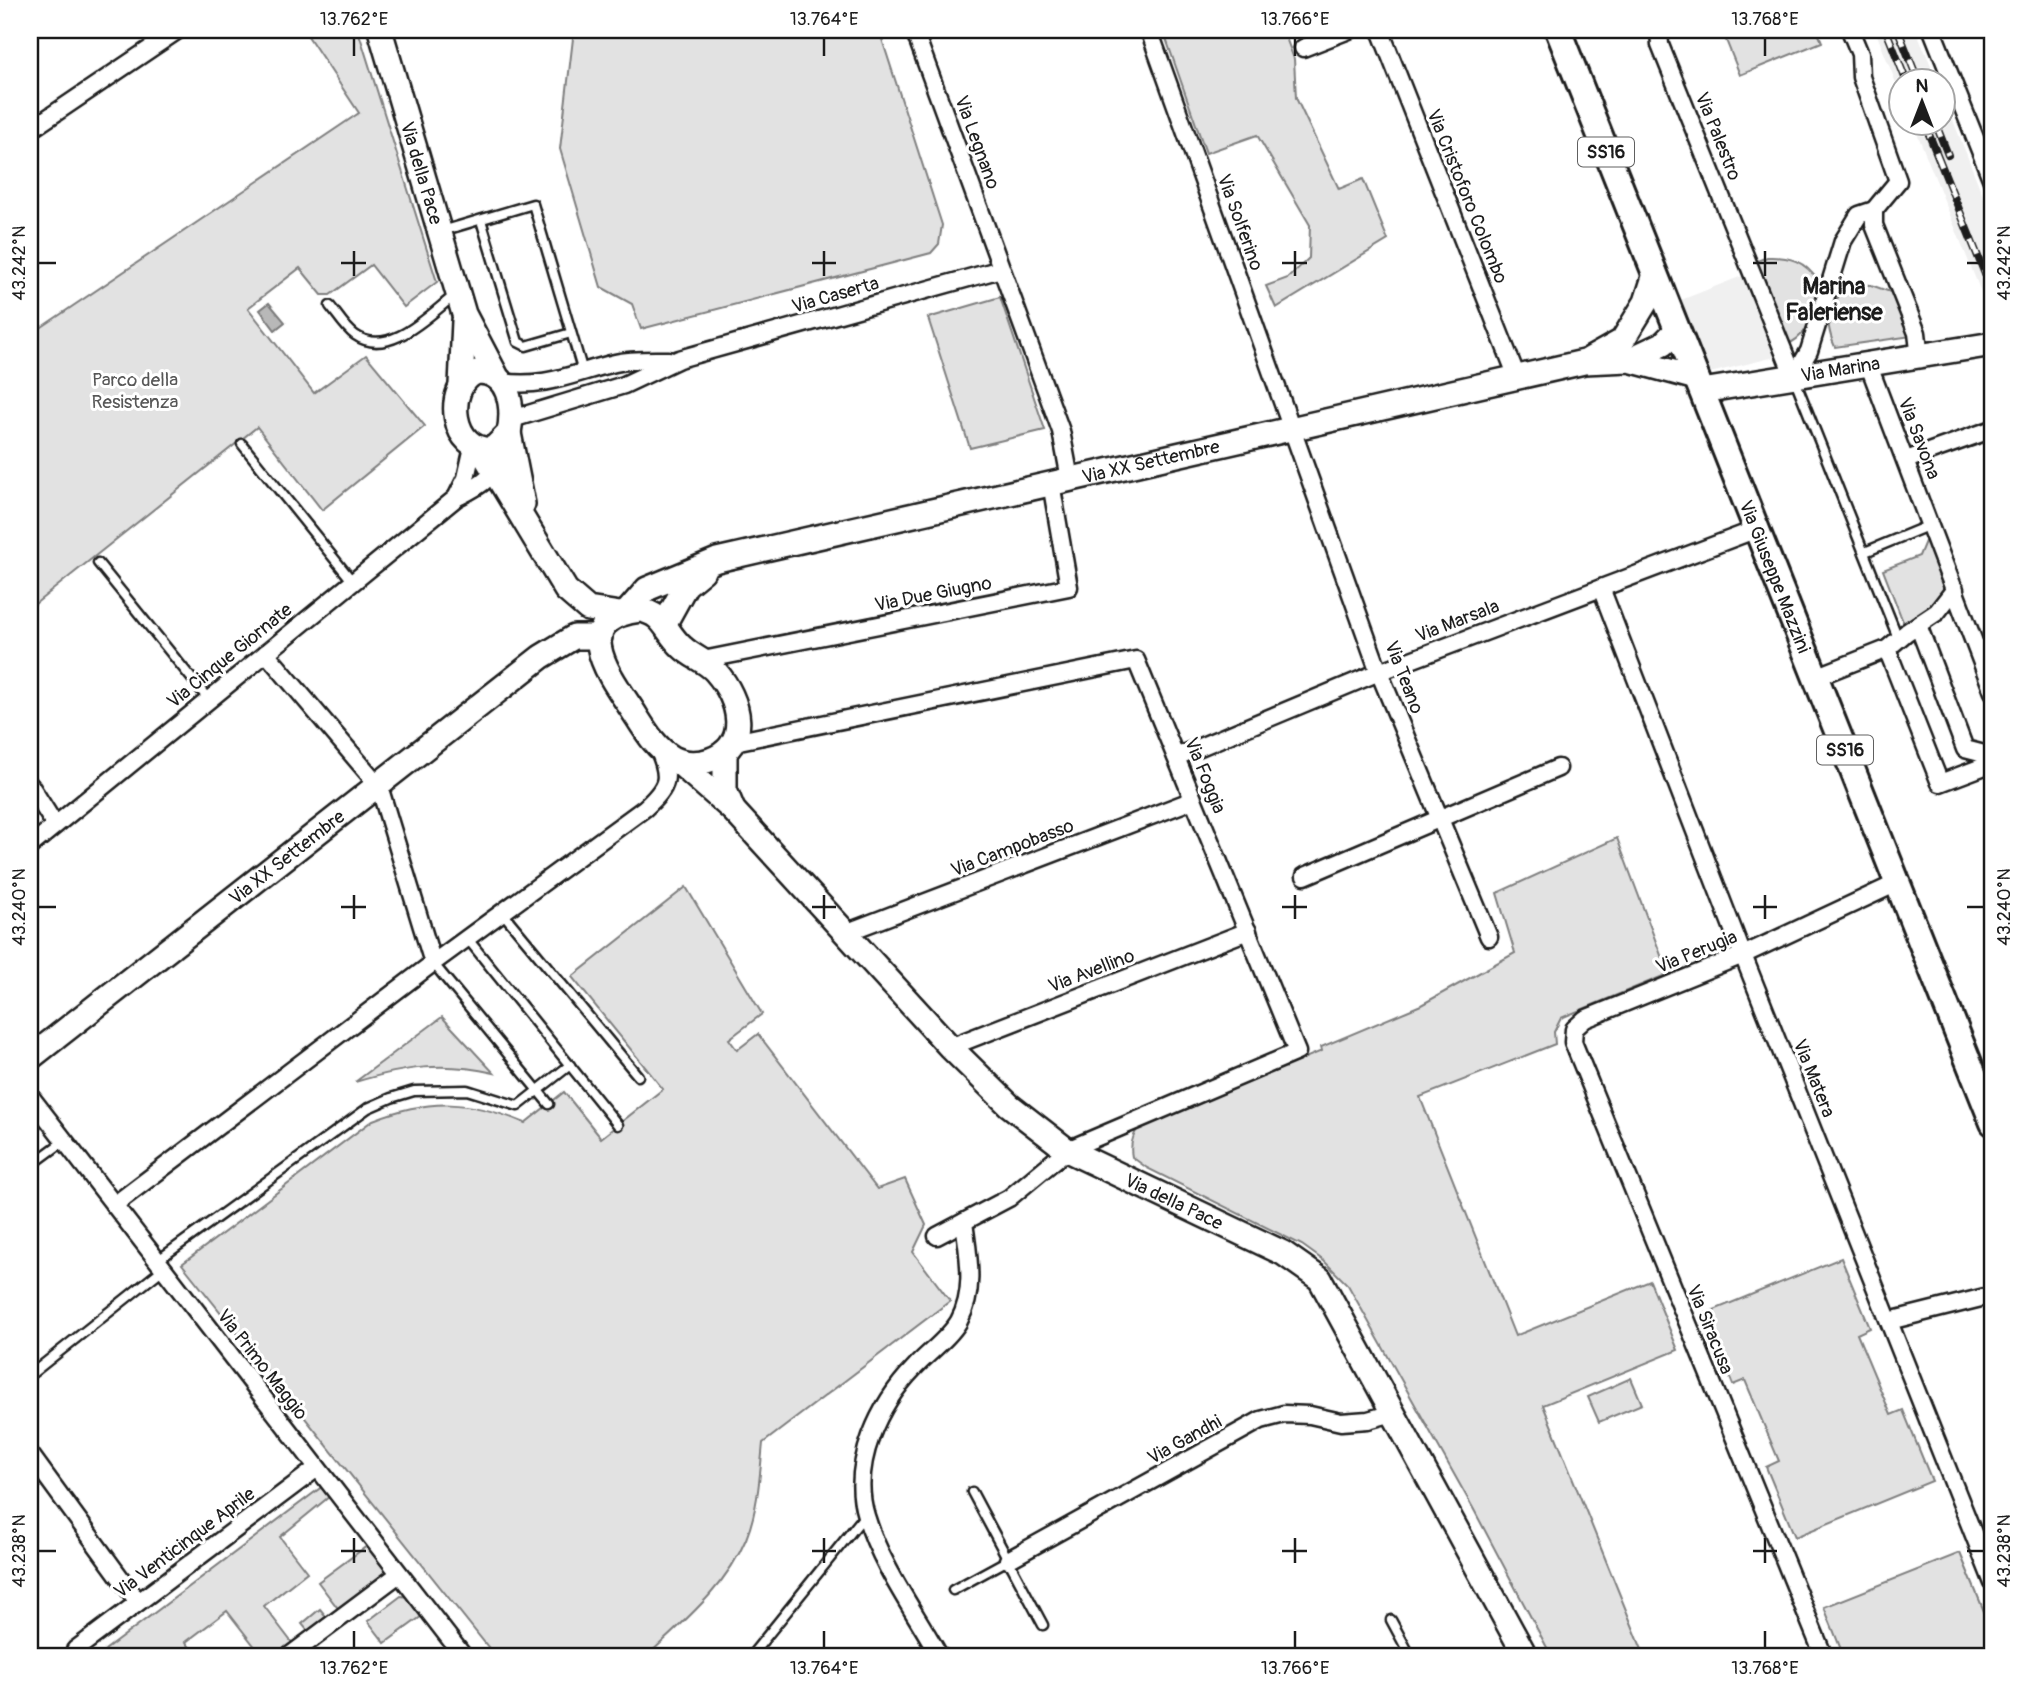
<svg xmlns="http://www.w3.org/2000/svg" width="2023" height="1687" font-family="Pangolin,sans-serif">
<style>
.built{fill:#f0f0f0}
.green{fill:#e2e2e2;stroke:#7f7f7f;stroke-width:2}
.water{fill:#b8b8b8;stroke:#7a7a7a;stroke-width:2}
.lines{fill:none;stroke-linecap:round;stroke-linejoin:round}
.lane-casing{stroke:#1c1c1c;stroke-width:13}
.street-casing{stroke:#1c1c1c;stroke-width:21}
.secondary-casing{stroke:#1c1c1c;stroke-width:28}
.primary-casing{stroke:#1c1c1c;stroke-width:30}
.lane{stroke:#fff;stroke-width:8}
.street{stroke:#fff;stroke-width:16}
.secondary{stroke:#fff;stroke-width:23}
.primary{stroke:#fff;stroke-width:24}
.rail-casing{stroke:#1c1c1c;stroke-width:8}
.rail{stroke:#fff;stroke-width:5;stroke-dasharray:16;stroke-linecap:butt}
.ticks{fill:none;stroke:#1c1c1c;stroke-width:2.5}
.labels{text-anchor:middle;stroke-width:6;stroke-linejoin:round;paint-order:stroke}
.shield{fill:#fff;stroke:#606060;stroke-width:2}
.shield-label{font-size:18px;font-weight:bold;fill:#1c1c1c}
.street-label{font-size:19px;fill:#1c1c1c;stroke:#fff}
.park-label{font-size:19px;fill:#575757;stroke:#fff}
.quarter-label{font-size:23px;font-weight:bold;fill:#1c1c1c;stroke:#fff}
.neatline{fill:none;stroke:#1c1c1c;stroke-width:2.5}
.ticks-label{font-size:18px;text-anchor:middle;fill:#1c1c1c}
</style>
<rect width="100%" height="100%" fill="#fff"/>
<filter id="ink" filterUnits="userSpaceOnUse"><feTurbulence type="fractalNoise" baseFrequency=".0143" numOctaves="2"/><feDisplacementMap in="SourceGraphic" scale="14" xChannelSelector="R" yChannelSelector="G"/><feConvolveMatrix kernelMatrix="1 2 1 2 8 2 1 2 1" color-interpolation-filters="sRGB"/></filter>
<g filter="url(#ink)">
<g class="built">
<polygon points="1875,30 1916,30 1937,80 1900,80 1900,93"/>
<polygon points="1943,95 1993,221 1993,322 1913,123 1942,122"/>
<polygon points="1742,276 1775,357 1710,373 1681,300"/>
</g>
<g class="green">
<polygon points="304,30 358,30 437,282 404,307 371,265 330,295 322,295 300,268 248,308 314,393 366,355 425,426 322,510 257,427 30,608 30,335 359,113"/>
<polygon points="574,30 879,30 942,225 939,244 931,253 641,329 632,304 601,287 560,149"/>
<polygon points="1163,30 1283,30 1294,59 1296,98 1339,189 1363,179 1388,240 1276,308 1266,286 1288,278 1309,258 1310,225 1257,135 1206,153"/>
<polygon points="1722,30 1817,30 1822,42 1740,75"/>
<path d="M1767,257c23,-1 38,4 51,24 0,26 -5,50 -29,63l-32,-83z"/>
<path d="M1856,284l15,1 25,9 16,42 -77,11c-13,-29 -7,-48 21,-63z"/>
<polygon points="1000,297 1045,430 970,448 928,318"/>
<polygon points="1926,539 1949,599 1907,632 1883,570 1919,556"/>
<path d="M1617,838l51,136 -107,44 -7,14 1,12 -135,53 95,239 135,-55 28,69 -135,55 102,252h-93l-79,-149 -125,-223 -24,-24 -22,-16 -155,-77 -15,-11c-2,-10 0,-21 7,-30l183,-76 -1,-4 100,-42 94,-52 -18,-60z"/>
<path d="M686,887l76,127 -33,25 8,11 21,-16 119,155 28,-10 21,46 -13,27 37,49 -187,142c-3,31 -5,67 -17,96 -20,48 -63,83 -100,118h-150l-314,-393 191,-144c56,-22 97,-20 152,3l39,-31 37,46 62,-49 -91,-112z"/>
<path d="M442,1017l52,56c-52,-12 -88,-6 -139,9z"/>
<polygon points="1841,1258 1870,1328 1857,1334 1891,1415 1903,1410 1932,1481 1795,1537 1766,1467 1779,1461 1745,1380 1733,1385 1704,1314"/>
<polygon points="1631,1378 1642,1404 1599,1422 1588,1397"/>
<polygon points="323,1486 330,1496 280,1537 307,1572 264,1606 296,1648 283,1657 263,1657 227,1611 186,1642 197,1657 111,1657 105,1650"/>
<polygon points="367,1546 387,1572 386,1576 340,1611 318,1582"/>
<polygon points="1960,1553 1993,1633 1993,1657 1844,1657 1824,1607"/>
<polygon points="401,1596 408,1597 422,1616 385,1643 368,1621"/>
<polygon points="320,1609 330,1621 311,1635 302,1624"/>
</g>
<polygon class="water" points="269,303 285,322 275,330 260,310"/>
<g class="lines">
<defs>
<g id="lane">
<polyline points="481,220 518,342 526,346 571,333"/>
<polyline points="442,231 533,204 583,372"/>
<path d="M330,306c7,8 15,22 25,29 34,24 75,-21 100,-40"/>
<polyline points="1795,380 1898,638"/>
<polyline points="242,444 353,582"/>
<polyline points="1865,552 1930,525"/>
<polyline points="98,563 209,700"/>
<polyline points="502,912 638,1076"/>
<polyline points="467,938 618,1125"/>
<polyline points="433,963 549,1104"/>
<polyline points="30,1166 64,1141"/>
<polyline points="157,1261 368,1108 391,1098 414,1091 467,1090 518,1106 570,1065"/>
<polyline points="30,1375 163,1269"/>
<polyline points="972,1492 1043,1625"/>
<polyline points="953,1590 1008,1560"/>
<polyline points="1391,1620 1411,1657"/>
<polyline points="750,1657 865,1515"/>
</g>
<g id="street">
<polyline points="914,30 1061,431 1070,479"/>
<polyline points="1149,30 1379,672 1489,937"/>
<polyline points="1380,30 1517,377"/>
<polyline points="1659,30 1660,45 1794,377"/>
<polyline points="1932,30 1993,183"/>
<polyline points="1303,48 1349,30"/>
<polyline points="30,130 178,30"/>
<polyline points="1874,210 1874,225 1917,333 1920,358"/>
<polyline points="1869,366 1993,692"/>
<polyline points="1794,377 1809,351 1843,241 1859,215 1874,210 1898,181 1861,77 1860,54 1850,30"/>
<path d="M503,382c41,7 73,-10 112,-19 17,-4 37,-3 54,-3"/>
<polyline points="512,419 624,385 679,359 1001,269"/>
<polyline points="1906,460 1993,429"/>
<polyline points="456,498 466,478 473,447"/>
<polyline points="1601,588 1739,945 1993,1583"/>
<polyline points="1918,625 1965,749 1988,755 1991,763"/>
<polyline points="1887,649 1940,783 1993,763"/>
<polyline points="266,653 379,786 433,963"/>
<polyline points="703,660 1069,587 1051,483"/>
<polyline points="1816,677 1887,649 1907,632 1937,612 1955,589"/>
<polyline points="734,742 1136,660 1297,1052 1067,1150 1009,1198 937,1236"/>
<polyline points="1176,757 1379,672 1757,529"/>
<polyline points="30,785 55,825"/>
<path d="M30,846l426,-348c15,-8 37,-18 42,-35"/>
<polyline points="1305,876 1558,768"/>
<polyline points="845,933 1193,800"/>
<polyline points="950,1047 1248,931"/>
<polyline points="30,1096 464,1657"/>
<path d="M114,1205l319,-242 212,-155c24,-22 26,-30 13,-60"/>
<polyline points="1889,1321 1993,1295"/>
<polyline points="30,1454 138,1602"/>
<polyline points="1008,1560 1261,1420 1284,1414 1310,1415 1341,1422 1368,1420 1393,1413"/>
<polyline points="81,1657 75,1650 317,1468"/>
<polyline points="288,1657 399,1574"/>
<path d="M940,1657c-25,-45 -59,-91 -74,-141 -16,-52 13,-112 49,-149 14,-15 34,-29 44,-46 17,-31 9,-67 5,-99"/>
<polyline points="1824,1657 1573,1042 1574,1029 1585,1019 1743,955 1897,883"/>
</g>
<g id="secondary">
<path id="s1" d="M380,30l84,284 32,61"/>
<polyline points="1590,359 1622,341 1646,302 1655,274"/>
<polyline points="1629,360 1663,344 1677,330"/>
<path d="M477,372c33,-1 37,35 32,61l-16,16c-41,5 -51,-62 -16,-77z"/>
<polyline points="461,385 464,321"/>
<path id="s2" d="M1702,391l291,-47"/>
<polyline points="509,433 523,504"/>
<polyline points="482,451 566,590 588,609 620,614"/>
<path d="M640,610c25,4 25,22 42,37 10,10 25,14 34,25 24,27 36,73 -6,88 -11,4 -26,4 -37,-2 -20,-11 -31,-34 -44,-53 -23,-34 -59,-86 11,-95z"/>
<path id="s3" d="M627,612l20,-23 70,-29 867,-198 45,-2 67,18"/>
<polyline points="665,623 686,585 703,571"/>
<polyline points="725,752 725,790 733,810"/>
<path id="s4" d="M676,760l57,50 217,237 59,58 58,45 216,103 37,26 206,378"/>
<path id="s5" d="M30,1058l511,-401 33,-20h26"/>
</g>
<g id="primary">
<path id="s6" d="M1558,30l435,1093"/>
</g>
</defs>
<use href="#lane" class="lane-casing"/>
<use href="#street" class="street-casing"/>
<use href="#secondary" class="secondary-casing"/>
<use href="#primary" class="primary-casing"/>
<use href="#lane" class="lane"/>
<use href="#street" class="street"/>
<use href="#secondary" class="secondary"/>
<use href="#primary" class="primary"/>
<defs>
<g id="rail">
<polyline points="1886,30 1906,80"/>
<polyline points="1898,30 1918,80"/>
<polyline points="1924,122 1993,294"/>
<polyline points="1935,122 1948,155"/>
</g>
</defs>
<use href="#rail" class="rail-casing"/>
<use href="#rail" class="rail"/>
</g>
</g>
<path class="ticks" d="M354,38v18M824,38v18M1295,38v18M1765,38v18M354,251v25M824,251v25M1295,251v25M1765,251v25M38,263h18M341,263h25M812,263h24M1282,263h25M1753,263h24M1967,263h17M354,895v24M824,895v24M1295,895v24M1765,895v24M38,907h18M341,907h25M812,907h24M1282,907h25M1753,907h24M1967,907h17M354,1538v25M824,1538v25M1295,1538v25M1765,1538v25M38,1551h18M341,1551h25M812,1551h24M1282,1551h25M1753,1551h24M1967,1551h17M354,1631v17M824,1631v17M1295,1631v17M1765,1631v17"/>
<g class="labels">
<g class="shield">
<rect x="1578" y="137.5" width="56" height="29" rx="5"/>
<rect x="1817" y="735.5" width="56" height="29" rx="5"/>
</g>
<g class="shield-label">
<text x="1606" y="158">SS16</text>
<text x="1845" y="756">SS16</text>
</g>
<g class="street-label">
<text transform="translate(1719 136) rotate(68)" y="7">Via Palestro</text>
<text transform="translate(978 142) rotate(70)" y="7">Via Legnano</text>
<text dy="7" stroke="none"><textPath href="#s1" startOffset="149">Via della Pace</textPath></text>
<text transform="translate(1468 196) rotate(68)" y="7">Via Cristoforo Colombo</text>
<text transform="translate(1241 222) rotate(70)" y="7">Via Solferino</text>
<text transform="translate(835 294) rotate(-16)" y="7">Via Caserta</text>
<text dy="7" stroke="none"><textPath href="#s2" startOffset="140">Via Marina</textPath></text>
<text transform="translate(1920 438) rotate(69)" y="7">Via Savona</text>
<text dy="7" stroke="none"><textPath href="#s3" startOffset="551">Via XX Settembre</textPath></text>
<text dy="7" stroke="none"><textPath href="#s6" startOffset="588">Via Giuseppe Mazzini</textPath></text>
<text transform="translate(933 593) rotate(-11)" y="7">Via Due Giugno</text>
<text transform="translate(1457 620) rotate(-21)" y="7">Via Marsala</text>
<text transform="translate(229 655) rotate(-39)" y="7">Via Cinque Giornate</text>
<text transform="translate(1405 677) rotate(69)" y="7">Via Teano</text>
<text transform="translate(1206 775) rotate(68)" y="7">Via Foggia</text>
<text transform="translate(1012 847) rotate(-21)" y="7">Via Campobasso</text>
<text dy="7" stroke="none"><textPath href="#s5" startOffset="326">Via XX Settembre</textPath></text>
<text transform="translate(1696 951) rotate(-22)" y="7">Via Perugia</text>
<text transform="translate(1091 970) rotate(-21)" y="7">Via Avellino</text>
<text transform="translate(1815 1078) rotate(68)" y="7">Via Matera</text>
<text dy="7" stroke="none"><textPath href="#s4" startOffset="672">Via della Pace</textPath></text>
<text transform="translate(1711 1329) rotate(68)" y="7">Via Siracusa</text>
<text transform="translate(263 1364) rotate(52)" y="7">Via Primo Maggio</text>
<text transform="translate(1184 1439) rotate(-29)" y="7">Via Gandhi</text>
<text transform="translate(184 1542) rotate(-37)" y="7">Via Venticinque Aprile</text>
</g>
<g class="park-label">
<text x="135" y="386">Parco della<tspan x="135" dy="22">Resistenza</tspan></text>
</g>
<g class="quarter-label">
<text x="1834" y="294">Marina<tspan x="1834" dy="26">Faleriense</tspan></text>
</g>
</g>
<rect width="2023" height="1687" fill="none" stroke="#fff" stroke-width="77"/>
<g transform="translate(1922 102)"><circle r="33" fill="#ffffff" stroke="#a4a4a4" stroke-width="2"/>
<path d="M0-5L12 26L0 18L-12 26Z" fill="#1c1c1c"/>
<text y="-10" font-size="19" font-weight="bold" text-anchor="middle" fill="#1c1c1c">N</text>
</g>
<rect x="38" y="38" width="1946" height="1610" class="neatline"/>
<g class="ticks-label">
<text x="354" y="25">13.762°E</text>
<text x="824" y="25">13.764°E</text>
<text x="1295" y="25">13.766°E</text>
<text x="1765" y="25">13.768°E</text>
<text transform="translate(19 263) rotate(-90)" y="6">43.242°N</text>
<text transform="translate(2004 263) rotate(-90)" y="6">43.242°N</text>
<text transform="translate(19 907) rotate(-90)" y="6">43.240°N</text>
<text transform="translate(2004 907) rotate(-90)" y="6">43.240°N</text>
<text transform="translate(19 1551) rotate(-90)" y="6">43.238°N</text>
<text transform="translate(2004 1551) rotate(-90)" y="6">43.238°N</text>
<text x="354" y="1674">13.762°E</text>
<text x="824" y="1674">13.764°E</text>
<text x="1295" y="1674">13.766°E</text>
<text x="1765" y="1674">13.768°E</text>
</g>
</svg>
